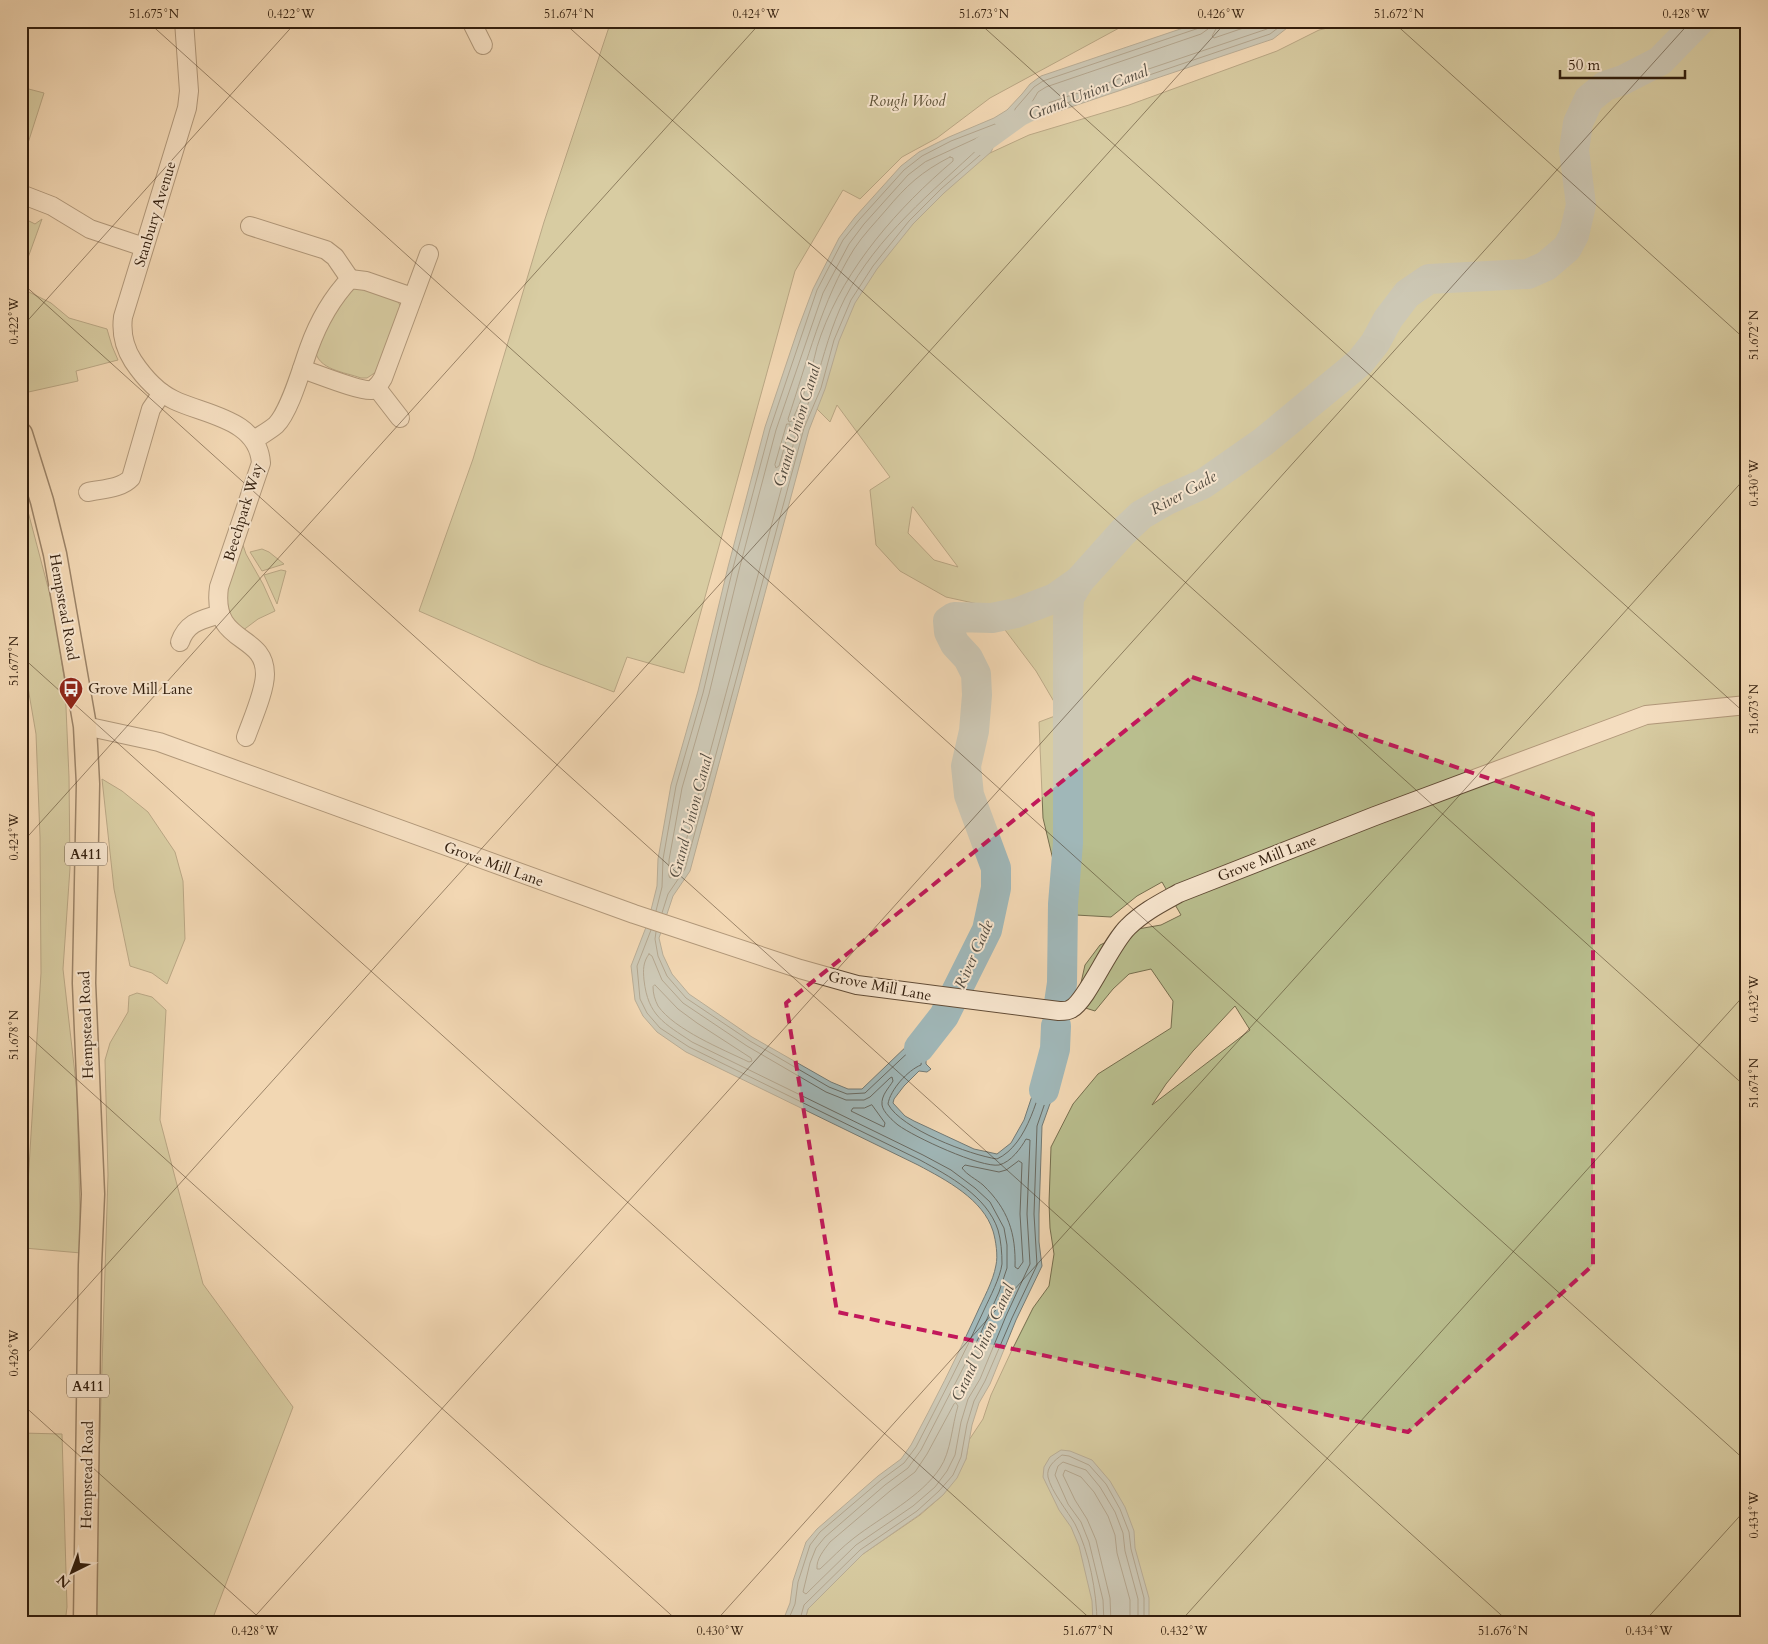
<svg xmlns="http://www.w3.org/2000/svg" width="1768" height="1644" font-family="Cardo,serif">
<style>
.green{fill:#b9be8e;stroke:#766e4e;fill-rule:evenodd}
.water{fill:#a0b7b8;stroke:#747a74}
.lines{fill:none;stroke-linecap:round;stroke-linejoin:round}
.shore{stroke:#696a62;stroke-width:1}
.canal{stroke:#a0b7b8;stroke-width:18}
.river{stroke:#a0b7b8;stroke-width:30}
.minor-casing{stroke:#624c36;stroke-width:20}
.major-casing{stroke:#321e0d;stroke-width:25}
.minor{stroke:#f7e5ce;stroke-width:18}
.major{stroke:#f2d7b3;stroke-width:22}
.marked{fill:none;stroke:#c2185b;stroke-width:4;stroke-dasharray:10 6;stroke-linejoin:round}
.ticks{fill:none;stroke:#321e0d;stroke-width:1;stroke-opacity:0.45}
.labels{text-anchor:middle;stroke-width:4;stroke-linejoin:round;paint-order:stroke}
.shield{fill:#f7e5ce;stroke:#6d5a47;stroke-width:1}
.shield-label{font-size:14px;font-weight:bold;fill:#321e0d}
.park-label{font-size:15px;font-style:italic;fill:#5a4e34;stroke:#f7e5ce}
.street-label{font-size:15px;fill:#321e0d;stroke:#f7e5ce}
.poi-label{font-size:15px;fill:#321e0d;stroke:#f7e5ce;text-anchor:start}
.water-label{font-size:16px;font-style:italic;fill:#534c40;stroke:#f7e5ce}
.neatline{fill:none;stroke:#321e0d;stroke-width:2}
.ticks-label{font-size:12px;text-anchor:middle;fill:#321e0d}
</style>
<rect width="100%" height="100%" fill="#f2d7b3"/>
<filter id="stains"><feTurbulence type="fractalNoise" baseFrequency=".004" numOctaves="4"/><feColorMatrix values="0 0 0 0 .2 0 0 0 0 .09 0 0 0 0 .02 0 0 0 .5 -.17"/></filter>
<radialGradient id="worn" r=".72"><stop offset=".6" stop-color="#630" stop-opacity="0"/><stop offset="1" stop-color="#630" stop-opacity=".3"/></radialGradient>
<g class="green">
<polygon points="611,21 1132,21 990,98 937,138 902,157 860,199 843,190 795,271 684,673 627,657 614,692 540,664 419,611 473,459 544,222"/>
<path d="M1358,21h389v1602h-943l4,-14 55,-55 57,-39 23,-20 23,-36 3,-19 14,-21 8,-24 20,-43 22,-44 16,-22 5,-32 -4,-26 -1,-25 2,-56 22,-43 25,-30 73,-46 2,-27 -22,-32 -22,5 -16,15 -18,22 -19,-6 9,-40 15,-20 32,-15 29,-5 20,-10 -19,-33 -25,14 -26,21 -35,-2 1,-34 -23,-17 -11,-46 -4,-96 16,-6 8,1 -27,-46 -49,-65 -41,-9 -46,-26 -24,-26 -6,-55 20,-13 -53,-72 -7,17 -19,-19 38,-101 57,-75 71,-68 52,-24 100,-30 148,-54 42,-21zM912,507h1l45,60 -24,-7 -26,-27zM1235,1006l15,24 -98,75 14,-21 27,-33z"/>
<polygon points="21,87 44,93 21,165"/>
<polygon points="21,203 25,209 27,220 35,224 42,219 21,277"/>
<path d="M357,286l40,14 4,7 -25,65 -9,6h-6c-16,-6 -44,-8 -46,-29l31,-55 5,-5z"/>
<polygon points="21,288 51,303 69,318 107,329 112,346 118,360 76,371 78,381 24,393 21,384"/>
<polygon points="21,485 54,610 65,684 69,777 70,868 63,969 77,1092 81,1253 24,1248 41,973 40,837 36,734 21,647"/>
<path d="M243,545l3,9 17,30 12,27 -17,8 -16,12c-4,-5 -9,-10 -12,-15 -12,-21 6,-52 13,-71z"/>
<polygon points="262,549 269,552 284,564 262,571 250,552"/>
<polygon points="281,570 286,571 277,604 264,575"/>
<polygon points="102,779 122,791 148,812 175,852 183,881 185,939 167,984 152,973 130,966 114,889"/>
<polygon points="137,993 152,997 166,1010 160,1120 203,1284 293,1407 211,1623 94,1623 108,1175 105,1060 110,1043 128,1012 129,996"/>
<polygon points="21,1433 62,1434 67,1607 65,1623 21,1623"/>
</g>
<g class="water">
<path d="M1204,21h92l-23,18 -223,75 -21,1 -15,4 -11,7 -12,26 -47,41 -31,31 -36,45 -22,34 -16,38 -14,48 -16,41 -119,441 -17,25 -14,42 4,17 9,19 17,20 63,43 79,45 17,7h14l50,-48 23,-26 9,1 7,5 -25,35v8l5,5 -4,3 -8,-1 -15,15 -10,13 -1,4 12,13 9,5 60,28 23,5 14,-11 13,-23 23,-69 8,-2 6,4 -9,45 -10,28 -3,88v28l3,24 -26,54 -26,64 -11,19 -7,22 -6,34 -9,19 -14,17 -24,20 -56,39 -55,55 -4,14h-22l8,-20 3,-22 13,-39 11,-13 61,-53 23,-17 10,-14c23,-43 45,-86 65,-130 7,-16 17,-33 20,-50 2,-9 0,-24 -3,-34 -10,-32 -47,-51 -75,-66l-232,-113 -29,-20 -14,-16 -8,-16 -4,-34 17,-44 9,-36 1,-27 13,-74 27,-94 30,-124 37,-140 33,-98 15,-40 26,-51 16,-21 46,-51 18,-14 30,-15 45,-19 13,-8 15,-16 8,-10 11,-8z"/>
<polygon points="1061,1450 1070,1451 1092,1460 1110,1481 1125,1507 1134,1531 1135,1548 1149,1598 1149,1623 1093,1623 1092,1601 1079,1546 1071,1527 1059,1510 1043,1477 1044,1467 1050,1457"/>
</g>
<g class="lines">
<g class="shore">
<polyline points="1203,21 1202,26 1199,28 1043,81 1034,87 1015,109 1015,111 1017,113 1029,110 1049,109 1270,34 1287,21"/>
<polyline points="1209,21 1208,29 1201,34 1046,87 1038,92 1032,102 1034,103 1048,103 1267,29 1277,21"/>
<polyline points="1217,21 1216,29 1212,36 1214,38 1264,21"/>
<path d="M982,136l3,2 -4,8c-49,46 -104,90 -136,152 -14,28 -21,57 -30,86 -4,15 -11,29 -17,43l-119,440 -6,10 -3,1 -1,-2v-16l13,-72 27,-94 30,-124 37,-140 47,-137 26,-49 15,-20 44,-49 17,-13z"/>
<path d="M950,157l3,1v3c-55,47 -107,105 -132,174 -6,15 -8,32 -13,48 -5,13 -11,26 -16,38l-3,1 -1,-3c19,-57 34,-119 66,-170 9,-14 21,-26 32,-39 21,-25 35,-38 64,-53z"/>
<polygon points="787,424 790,424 790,427 779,466 776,468 775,465"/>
<polyline points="656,911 662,887 663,859 676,786 703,693 733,568 770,429 817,290 843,240 859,220 904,170 922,156 951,141 995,124 997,127 986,150 941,189 909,221 873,266 851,300 834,340 821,388 804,428 685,869 668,894 662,913"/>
<path d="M651,930l-14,36 3,33 7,14 13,15 29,19 231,113c29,16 67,36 78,70 3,10 4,23 4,34 -2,14 -12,33 -18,46 -21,47 -45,92 -68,137l-12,16 -23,17 -61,52 -10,13 -12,37 -3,22 -8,19"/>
<path d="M656,932l-1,7 3,17 9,20 19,22 64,43 79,46 18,7 18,-1 51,-48 20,-24h6l1,3 -21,30 -1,11c-13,5 -31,25 -33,39 13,25 82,51 109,55 32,-15 41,-66 52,-96l2,-2 2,2 -6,34 -10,29 -3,88 3,51 -25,53 -27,63 -11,20 -7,23 -6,33 -8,18 -14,16 -22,20 -57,39 -56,55 -5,18"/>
<path d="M649,954l3,2 10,24 21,23 64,43 79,46 20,8h18l6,-3 20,-19 2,-1 1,4c-4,7 -12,14 -11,24 1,7 11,16 16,20 16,12 83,43 101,40 12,-3 22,-17 27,-26l4,1 -3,74 3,50 -24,52 -26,63 -12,20 -7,23 -6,33 -8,16 -12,16 -22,19 -57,39 -50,49 -3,-2 7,-29 6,-15 9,-11 60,-52 23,-17 13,-18 57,-111 21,-47 8,-24v-23l-3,-17 -14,-26 -15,-14 -24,-18 -28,-15 -231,-113c-28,-19 -44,-26 -48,-62 -1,-10 -1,-18 5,-26z"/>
<path d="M655,985l23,24 19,14 54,35 1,3 -3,1c-27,-13 -74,-32 -91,-56 -3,-6 -5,-12 -5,-19z"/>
<polygon points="872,1105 885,1123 884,1127 851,1111 853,1108 864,1108"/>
<path d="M1019,1161l3,2 -2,51 3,48 -5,7 -3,-2c1,-34 -7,-58 -32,-82 -7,-6 -16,-10 -21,-17l3,-3 34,7 7,-2z"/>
<path d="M956,1403l2,3c-6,19 -7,46 -18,62 -18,28 -59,49 -86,70 -12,9 -23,21 -34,31h-3c-1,-10 7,-19 13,-27l60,-51 25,-19 12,-18 27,-50z"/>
<path d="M1097,1623c0,-30 -8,-72 -22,-99 -7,-12 -24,-33 -27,-47 -2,-10 7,-17 14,-22l7,1 20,9 17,19 14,25 9,23 2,17 13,49v25"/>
<polyline points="1104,1623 1103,1600 1089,1542 1081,1522 1068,1504 1055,1475 1058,1466 1063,1462 1086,1470 1100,1487 1115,1512 1123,1533 1125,1551 1138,1599 1138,1623"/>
<polyline points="1111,1623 1110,1598 1096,1540 1087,1519 1075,1500 1063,1475 1065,1470 1081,1477 1094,1492 1108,1516 1115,1535 1117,1553 1130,1600 1130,1623"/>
</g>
<polyline class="canal" points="981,146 1021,117 1041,107"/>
<g class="river">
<polyline points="1059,1003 1062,983 1063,904 1068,843 1068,620 1069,598 1079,581"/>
<polyline points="919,1048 944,1016 987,930 996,888 996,868 969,795 966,766 974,731 977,695 976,674 968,658 955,644 949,632 948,621 954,617 992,618 1016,613 1055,598 1079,581 1123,532 1141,515 1167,500 1203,484 1263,442 1360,362 1375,343 1388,319 1407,294 1429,279 1528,274 1546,266 1567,248 1574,235 1581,205 1574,150 1578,123 1589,99 1605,86 1623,80 1660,61 1699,21"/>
<polyline points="1044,1090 1055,1049 1056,1026"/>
</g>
<defs>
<g id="minor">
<path d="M184,21l5,70 -2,17 -64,209c-2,16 1,30 10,44 10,15 24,31 41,39 31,15 84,19 87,63l-42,124c-8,59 46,45 46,87 0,17 -13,46 -19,63"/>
<polyline points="471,21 483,45"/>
<polyline points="21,194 52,206 90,229 144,247"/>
<polyline points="250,226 326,250 335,257 350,279"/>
<path d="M302,369c13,4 59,23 70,21 5,-2 8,-7 11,-12l46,-124"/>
<polyline points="376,387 400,418"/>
<path d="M254,440c7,-5 15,-9 22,-15 14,-14 26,-58 33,-77 9,-25 23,-50 41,-69l16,2 46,16"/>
<path d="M88,492c13,-3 33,-3 43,-14l20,-69 11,-16"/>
<path d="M180,642c7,-20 21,-22 40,-28"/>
<path d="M85,726l74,16 475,172 166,55 57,16 202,26c3,0 9,0 12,-2 16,-8 39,-65 57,-82 15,-15 33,-24 51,-34l196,-77 271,-101 101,-10"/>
</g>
<polyline id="major" points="21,434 42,501 55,554 85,726 88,784 84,983 93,1194 90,1265 85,1623"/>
</defs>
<use href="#minor" class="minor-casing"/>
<use href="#major" class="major-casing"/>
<use href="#minor" class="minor"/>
<use href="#major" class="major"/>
</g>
<path d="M0 0H1768V1644H0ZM1192,677l401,137v451l-185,167 -571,-120 -51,-309z" fill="#f2d7b3" fill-opacity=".55" fill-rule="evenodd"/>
<path class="marked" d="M1192,677l401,137v451l-185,167 -571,-120 -51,-309z"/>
<path class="ticks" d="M147,21l1600,1441M562,21l1185,1067M977,21l770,694M1392,21l355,320M21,282l1489,1341M21,328l276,-307M21,656l1074,967M21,844l741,-823M21,1029l659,594M21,1360l1206,-1339M21,1403l244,220M249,1623l1442,-1602M714,1623l1033,-1147M1179,1623l568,-631M1643,1623l104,-115"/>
<defs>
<symbol id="bus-pin" viewBox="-11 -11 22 30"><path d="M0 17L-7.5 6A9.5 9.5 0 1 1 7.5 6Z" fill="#8f2418" stroke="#f7e5ce"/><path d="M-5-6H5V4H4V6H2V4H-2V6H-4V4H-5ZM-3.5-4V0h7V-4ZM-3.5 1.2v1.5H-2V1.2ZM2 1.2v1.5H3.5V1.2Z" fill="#fff"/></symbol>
</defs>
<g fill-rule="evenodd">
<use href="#bus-pin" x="57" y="675" width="28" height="38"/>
</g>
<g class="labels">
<g class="shield">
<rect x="65" y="842.5" width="42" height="23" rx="4"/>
<rect x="67" y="1374.5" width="42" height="23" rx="4"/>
</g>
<g class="shield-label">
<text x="86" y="859">A411</text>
<text x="88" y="1391">A411</text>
</g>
<g class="park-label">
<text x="907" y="106">Rough Wood</text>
</g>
<g class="street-label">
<text transform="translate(155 214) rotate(-73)" y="5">Stanbury Avenue</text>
<text transform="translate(243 512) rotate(-73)" y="5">Beechpark Way</text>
<text transform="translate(64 607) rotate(80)" y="5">Hempstead Road</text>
<text transform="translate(1267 858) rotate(-21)" y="5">Grove Mill Lane</text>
<text transform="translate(494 864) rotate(20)" y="5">Grove Mill Lane</text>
<text transform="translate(880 986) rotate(11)" y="5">Grove Mill Lane</text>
<text transform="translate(86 1025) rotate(-92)" y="5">Hempstead Road</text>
<text transform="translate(87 1475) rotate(-89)" y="5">Hempstead Road</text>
</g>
<g class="poi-label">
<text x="88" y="694">Grove Mill Lane</text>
</g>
<g class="water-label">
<text transform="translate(1088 92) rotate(-21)" y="6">Grand Union Canal</text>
<text transform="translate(796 425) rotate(-73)" y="6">Grand Union Canal</text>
<text transform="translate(1183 492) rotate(-29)" y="6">River Gade</text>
<text transform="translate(690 816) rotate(-75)" y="6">Grand Union Canal</text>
<text transform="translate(973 954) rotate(-66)" y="6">River Gade</text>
<text transform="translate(982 1342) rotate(-65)" y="6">Grand Union Canal</text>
</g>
</g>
<rect width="1768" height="1644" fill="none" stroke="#f2d7b3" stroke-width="55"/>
<g transform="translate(72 1572) rotate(222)" stroke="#f7e5ce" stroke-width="4" paint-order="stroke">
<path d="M0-4L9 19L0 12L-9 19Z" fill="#321e0d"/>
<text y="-8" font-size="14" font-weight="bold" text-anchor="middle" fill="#321e0d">N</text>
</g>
<path d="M1560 70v8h125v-8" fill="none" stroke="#321e0d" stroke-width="2.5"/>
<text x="1568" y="70" font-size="15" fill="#321e0d" stroke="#f7e5ce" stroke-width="4" paint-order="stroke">50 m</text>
<rect x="28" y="28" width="1712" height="1588" class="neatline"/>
<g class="ticks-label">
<text x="154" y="18">51.675°N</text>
<text x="291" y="18">0.422°W</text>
<text x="569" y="18">51.674°N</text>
<text x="756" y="18">0.424°W</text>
<text x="984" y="18">51.673°N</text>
<text x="1221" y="18">0.426°W</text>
<text x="1399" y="18">51.672°N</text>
<text x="1686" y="18">0.428°W</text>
<text transform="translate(14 321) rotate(-90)" y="4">0.422°W</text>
<text transform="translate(1754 335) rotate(-90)" y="4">51.672°N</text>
<text transform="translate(1754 483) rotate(-90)" y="4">0.430°W</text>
<text transform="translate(14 661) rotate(-90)" y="4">51.677°N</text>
<text transform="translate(1754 709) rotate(-90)" y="4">51.673°N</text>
<text transform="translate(14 837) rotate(-90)" y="4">0.424°W</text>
<text transform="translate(1754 999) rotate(-90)" y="4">0.432°W</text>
<text transform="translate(14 1035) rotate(-90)" y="4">51.678°N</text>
<text transform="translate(1754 1083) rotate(-90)" y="4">51.674°N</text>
<text transform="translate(14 1353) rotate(-90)" y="4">0.426°W</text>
<text transform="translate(1754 1515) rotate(-90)" y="4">0.434°W</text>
<text x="255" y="1635">0.428°W</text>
<text x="720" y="1635">0.430°W</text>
<text x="1088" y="1635">51.677°N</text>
<text x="1184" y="1635">0.432°W</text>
<text x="1503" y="1635">51.676°N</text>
<text x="1649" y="1635">0.434°W</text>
</g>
<rect width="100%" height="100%" filter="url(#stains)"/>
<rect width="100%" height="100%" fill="url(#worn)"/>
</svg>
